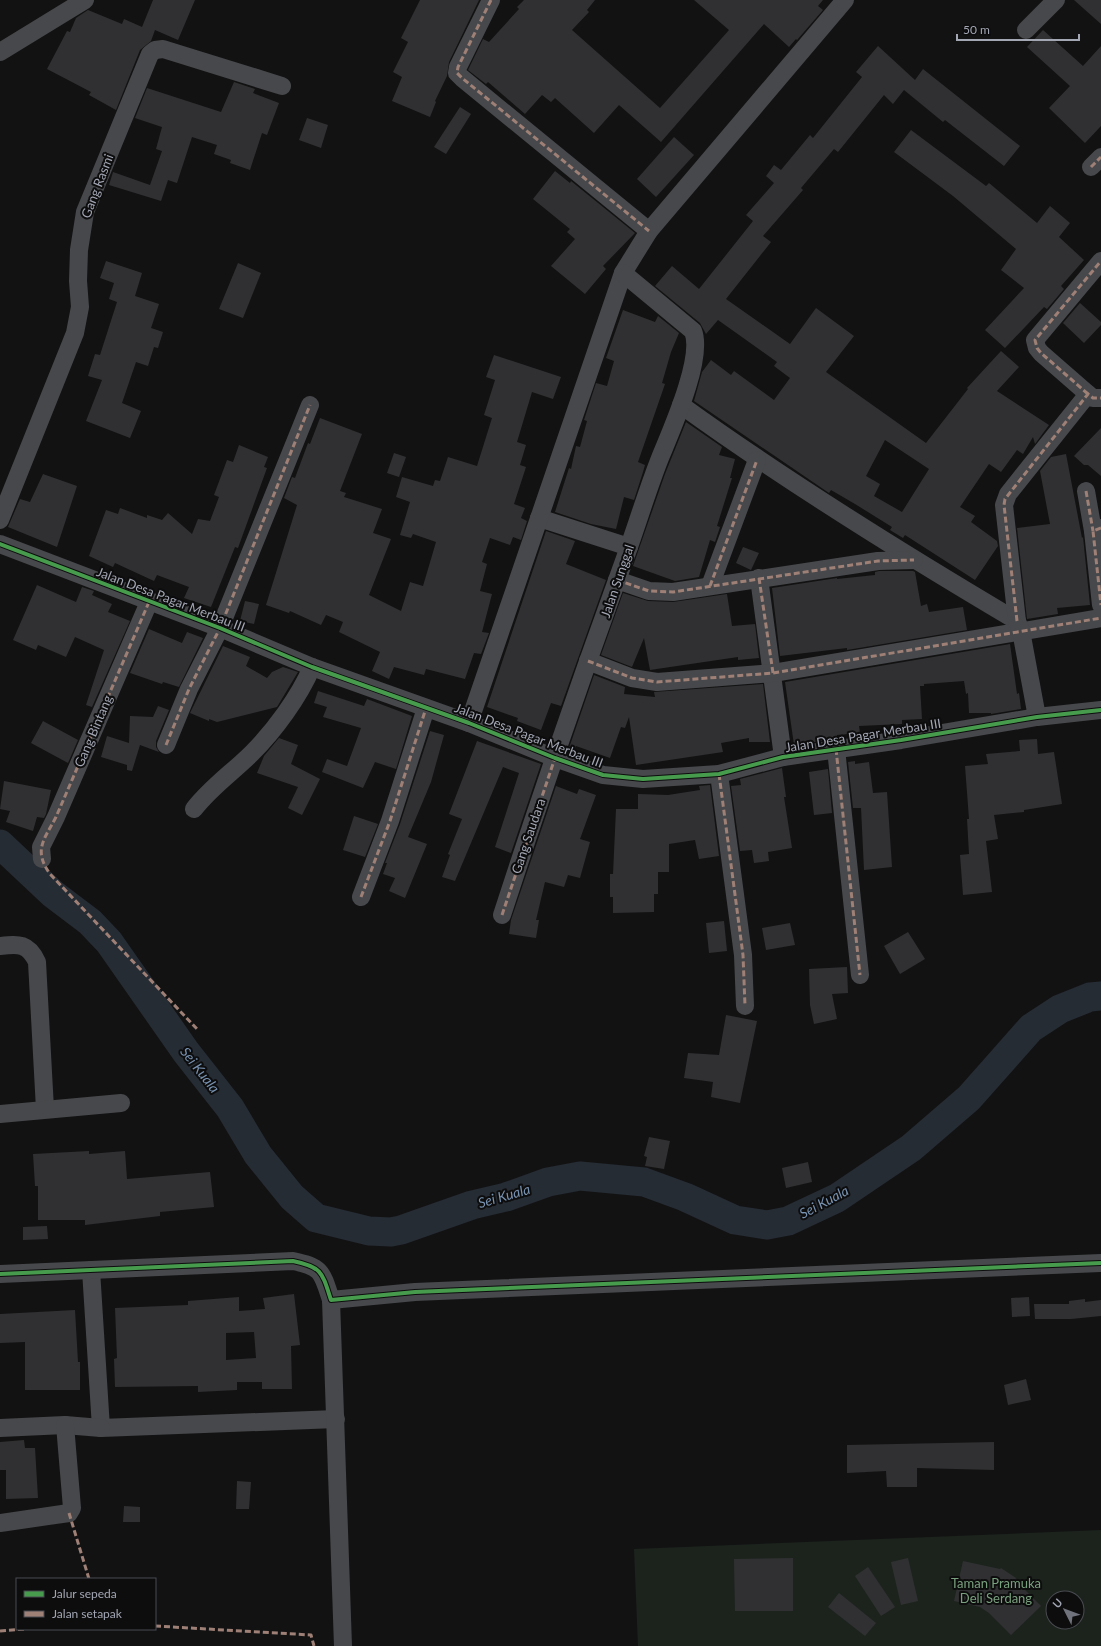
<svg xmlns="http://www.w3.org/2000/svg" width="1101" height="1646" font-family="Lato,sans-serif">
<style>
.green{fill:#1c231d;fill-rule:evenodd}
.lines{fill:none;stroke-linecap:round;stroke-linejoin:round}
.river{stroke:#262c34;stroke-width:29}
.building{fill:#303032;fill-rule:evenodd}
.minor{stroke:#47484b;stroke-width:18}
.quiet{stroke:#9e8076;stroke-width:3;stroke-dasharray:6 3;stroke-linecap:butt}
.cycleway-casing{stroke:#0d0d0e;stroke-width:6}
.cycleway{stroke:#469c4c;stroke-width:4}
.labels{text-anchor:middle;stroke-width:4;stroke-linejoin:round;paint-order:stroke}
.street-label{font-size:13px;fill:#a3a7b4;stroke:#0d0d0e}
.park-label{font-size:13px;fill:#79a07e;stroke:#0d0d0e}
.water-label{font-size:14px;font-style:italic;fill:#7892b1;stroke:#0d0d0e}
</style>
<rect width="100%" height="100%" fill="#121213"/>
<path class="green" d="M1101,1530v116h-463l-4,-97zM1053,1598h24v24h-24z"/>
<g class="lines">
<polyline class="river" points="0,844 53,894 90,922 109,942 186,1052 230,1108 258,1155 292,1197 316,1218 369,1231 391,1232 401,1230 472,1205 506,1197 548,1182 580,1176 644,1182 685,1197 735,1220 767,1225 788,1221 837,1198 911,1148 969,1098 1031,1028 1060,1009 1090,997 1101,996"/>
</g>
<g class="building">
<polygon points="153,0 195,0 178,40 155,30 151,41 140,50 116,110 89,95 91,92 47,69 67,31 70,32 76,18 88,10 122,24 124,19 142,27"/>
<polygon points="420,0 479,0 449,62 447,76 435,101 436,102 430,117 392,101 402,77 393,72 408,42 401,38"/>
<polygon points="524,0 595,0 587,10 589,12 572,30 660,108 729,30 694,0 823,0 818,6 823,10 797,40 796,39 789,47 764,24 661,142 619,105 594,133 555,98 551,102 542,95 525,114 488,82 486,84 468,70 483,39 489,42 519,9 517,7"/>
<polygon points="1074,0 1101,0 1101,24"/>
<polygon points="1043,30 1083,66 1101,46 1101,126 1085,143 1049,108 1070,86 1027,47"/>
<path d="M878,46l37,34 8,-11 97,77 -16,20 -59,-46 -2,2 -39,-32 -11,14 -9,-9 -46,57 -4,-3 -33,39 2,2 -40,46 8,6 -45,57 64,45 26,-36 38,28 -28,36 100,71 42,-54 -1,-1 34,-37 18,16 -22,24 52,34 -14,19 -2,-7 -10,17 -6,-4 -16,22 -12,-8 -29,43 15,9 -4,6 26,19 1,5 -23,34 -70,-45 -2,3 -13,-8 2,-3 -37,-23 -24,-14 -2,3 -135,-92 8,-29 9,-12 20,15 3,-4 40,29 16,-22 -16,-12 3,-4 -59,-42 -12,14 -6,-11 -45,-37 17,-20 27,23 54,-68 -7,-6 28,-32 -8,-7 8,-11 7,5 29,-35 3,3 49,-61 -6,-5zM885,440l44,29 -27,43 -28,-16 6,-12 -14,-8z"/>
<polygon points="234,82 255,89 253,93 279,103 267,135 262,133 250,170 230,163 231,160 214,154 217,145 192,137 177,183 168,180 161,201 109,185 113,172 150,185 162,151 156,149 162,127 135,118 147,88 221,112"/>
<polygon points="460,107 471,114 446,154 434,147"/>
<polygon points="307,118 328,125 321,148 299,140"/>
<polygon points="911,130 986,186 989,183 1037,223 1050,206 1070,223 1059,237 1084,260 1061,286 1064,289 1047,309 1044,307 1005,348 985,330 1024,288 1001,270 1016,249 953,196 894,152"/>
<polygon points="674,137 694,155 656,197 637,179"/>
<polygon points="555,171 570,183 571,181 635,233 603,266 606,269 585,294 551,266 575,239 567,232 570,229 533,199"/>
<polygon points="106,261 142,273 135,296 159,304 151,328 163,332 158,348 154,347 148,366 136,362 122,403 141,411 130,438 86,421 102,380 88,376 95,354 100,355 117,302 109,299 114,283 100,278"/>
<polygon points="238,263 261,273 243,318 219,309"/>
<polygon points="1080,303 1101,322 1101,325 1084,343 1063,323"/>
<polygon points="623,310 655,322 658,316 679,333 671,352 662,383 665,384 638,462 645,465 643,472 634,500 624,497 616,529 591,524 555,512 569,468 571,469 576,446 580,447 587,421 584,420 596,383 607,386 614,361 606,358"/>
<polygon points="494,355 561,377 553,399 532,392 517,442 526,445 520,465 526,467 514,504 525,508 521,518 527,521 521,540 513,537 510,545 490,538 482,562 487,564 480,591 492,594 482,632 489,633 481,654 474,653 465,679 426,669 424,675 394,667 389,679 372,671 380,652 339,632 343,622 326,615 321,625 290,611 289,613 266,605 297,505 284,498 292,477 295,478 308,443 310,444 320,418 362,434 340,491 346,493 344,497 382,509 373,533 391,539 369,595 401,611 410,582 423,586 436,542 413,534 411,538 400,535 410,502 396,497 402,477 433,486 435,480 440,481 448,457 477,466 492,418 484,415 495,380 486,377"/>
<polygon points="686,422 722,447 719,455 735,459 730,478 732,478 717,526 720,527 715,542 710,540 699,577 675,581 633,566 665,474"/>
<polygon points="1101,428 1101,476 1088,465 1084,465 1074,456"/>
<polygon points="239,445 268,457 264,467 267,468 238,548 235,547 211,607 184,598 189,587 157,575 154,581 115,563 113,567 89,556 106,510 118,514 120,508 147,518 147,515 162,520 168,513 192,534 198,519 210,521 219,497 214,495 227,460 233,462"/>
<polygon points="394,453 406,457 399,477 387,473"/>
<polygon points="1066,454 1082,538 1083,537 1090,605 1057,608 1058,614 1027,619 1017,528 1050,524 1040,471 1051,457"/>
<polygon points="43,474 77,486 57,547 8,527 20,499 30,502"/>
<polygon points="546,531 575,541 566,564 606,580 561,706 551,703 541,730 517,721 518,718 487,707"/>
<polygon points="743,547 759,553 751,570 736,563"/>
<polygon points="879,571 913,571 915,572 921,606 927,604 929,612 963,607 967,630 847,650 847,648 780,656 772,588 837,578 837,579 875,575 875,572"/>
<polygon points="37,585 76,602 82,587 94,591 92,595 112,604 108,612 130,621 92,707 86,705 104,650 75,637 66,657 38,645 36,650 13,640"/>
<polygon points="623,593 648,601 673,602 727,594 732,626 755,624 759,658 738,660 738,657 650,670 644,638 632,667 601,655"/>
<polygon points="245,601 259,604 254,624 240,621"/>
<polygon points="149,629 182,643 187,632 203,638 179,687 163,682 162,684 130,673"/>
<polygon points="1010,644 1017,694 1019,693 1021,709 991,714 991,713 969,713 968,693 966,694 964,681 924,684 924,686 920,686 922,719 902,720 902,724 859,726 860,733 837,735 837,739 794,745 785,682"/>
<polygon points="223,646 250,657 246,666 267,678 272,672 283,667 298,672 277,707 217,722 209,719 209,721 190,713"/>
<polygon points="594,675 625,687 624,694 655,697 654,692 763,684 770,742 749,742 749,738 721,743 723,752 636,765 629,717 625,728 621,727 610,758 576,746 574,750 569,748"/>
<polygon points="318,691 364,706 367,699 412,716 396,769 375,762 363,788 322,772 327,759 347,766 361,728 323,717 327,707 314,703"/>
<polygon points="158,706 169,710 156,741 156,747 159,752 140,745 132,771 127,770 127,765 101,757 107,736 129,743 130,716 153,717"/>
<polygon points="43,721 78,740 68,763 31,743"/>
<polygon points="430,731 444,735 431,782 408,837 427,844 405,898 389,891 395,878 383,874 387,863 385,863 400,824"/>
<polygon points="279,738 298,745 291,764 320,779 302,815 288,808 298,787 257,773 264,756"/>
<polygon points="1037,739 1038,754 1054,752 1062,804 1024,810 1024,812 994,815 998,839 986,841 992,892 963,895 960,855 969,854 967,819 969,819 965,766 988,764 986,754 1020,751 1019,740"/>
<polygon points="477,741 541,764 511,853 495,847 519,773 503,767 455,881 442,877 450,855 448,854 462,819 449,814"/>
<polygon points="855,761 855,764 869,762 873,793 887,792 892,867 864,870 861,808 853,808 848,762"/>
<polygon points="782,768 786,797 784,797 792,848 768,852 769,861 754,863 752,850 740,851 731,786 741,785 740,779"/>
<polygon points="828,769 832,813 814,815 809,772"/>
<polygon points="4,781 51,790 46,814 44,818 37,817 33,831 6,822 10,811 0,809"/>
<polygon points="710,785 719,856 699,859 695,840 669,844 669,872 658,872 658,894 654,894 654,912 613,913 613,897 610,897 610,874 613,874 616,809 638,809 638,794 668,795 700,790 699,786"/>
<polygon points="556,786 577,794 579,789 596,795 580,839 590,842 580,878 568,875 564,887 545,882 536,920 539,920 536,938 509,934 511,920"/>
<polygon points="354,816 378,824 365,857 343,850"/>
<polygon points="724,921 727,951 709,953 706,923"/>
<polygon points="790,923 795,945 766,950 762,928"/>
<polygon points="908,932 925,959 900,974 884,946"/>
<polygon points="847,967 848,993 832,994 837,1019 814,1024 810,1005 809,969"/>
<polygon points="726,1015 757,1021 740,1103 711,1097 713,1082 684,1078 688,1053 719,1055"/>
<polygon points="649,1137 670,1141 664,1169 645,1166 647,1157 644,1156"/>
<polygon points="89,1151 89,1154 125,1151 127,1179 210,1172 214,1207 160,1212 160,1216 85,1225 85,1220 38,1220 38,1186 35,1186 33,1154"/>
<polygon points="808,1162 812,1182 786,1188 782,1168"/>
<polygon points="47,1226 48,1239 23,1240 23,1227"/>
<path d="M294,1294l6,51 -9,1 1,43h-30v-7h-25v8l-39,2v-6l-83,1 -1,-28 3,-1 -2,-50 73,-3v-4l51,-4v14l26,-2 -2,-11zM254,1332l2,26 -30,2v-27z"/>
<polygon points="1029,1297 1030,1316 1012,1317 1011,1298"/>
<polygon points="1085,1299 1085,1302 1101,1300 1101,1316 1071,1319 1035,1319 1034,1304 1069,1304 1069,1301"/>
<polygon points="75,1310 78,1362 80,1362 80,1390 25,1390 25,1342 0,1343 0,1314"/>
<polygon points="1026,1379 1031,1400 1008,1405 1004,1385"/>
<polygon points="24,1440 25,1448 35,1448 38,1498 6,1499 6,1470 0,1470 0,1442"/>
<polygon points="994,1442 994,1470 917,1468 917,1487 887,1487 886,1471 847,1473 847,1445"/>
<polygon points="237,1481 251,1482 249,1509 236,1509"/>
<polygon points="124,1506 140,1507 140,1522 123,1522"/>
<polygon points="793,1558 793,1611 735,1611 734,1559"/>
<polygon points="908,1558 918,1601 901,1605 891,1562"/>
<polygon points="963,1561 1000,1569 1001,1568 1016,1578 1015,1580 1041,1606 1011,1635 989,1613 980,1607 954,1601"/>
<polygon points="868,1567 895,1607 881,1616 855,1576"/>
<polygon points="839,1593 876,1623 865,1636 828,1607"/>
</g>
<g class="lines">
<g class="minor">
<polyline points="491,0 458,67 457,73 462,78 649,231"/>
<polyline points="1026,30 1056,0"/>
<polyline points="0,52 85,0"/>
<polyline points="1091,167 1101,157"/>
<polyline points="1088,394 1041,353 1037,348 1035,340 1101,261"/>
<path d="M681,405c108,78 221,148 336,216"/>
<polyline points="1086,491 1093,531"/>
<polyline points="539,518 629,547"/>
<polyline points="0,520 75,333 80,307 78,281 79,250 85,212 150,54 155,50 163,49 282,86"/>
<polyline points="1101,528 1093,531 1101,605"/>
<polyline points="0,544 220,628 312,667 469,723 555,758 603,775 643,779 719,774 783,757 901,740 1037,717 1101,710"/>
<polyline points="759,578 783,757"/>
<polyline points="617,580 649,591 673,592 878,561 914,560"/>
<polyline points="710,586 757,460"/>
<polyline points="588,661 632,678 657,682 773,673 1101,618"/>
<polyline points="1037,717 1021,631 1017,621 1004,505 1008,494 1088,394 1093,398 1101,398"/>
<polyline points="469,723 623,273 649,231 845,0"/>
<polyline points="166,745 189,689 220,628 310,405"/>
<polyline points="836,749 860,975"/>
<polyline points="719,774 743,955 745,1006"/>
<path d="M194,809c17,-22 39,-37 58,-56 23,-23 47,-56 60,-86"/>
<polyline points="42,859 41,847 56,817 149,602"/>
<polyline points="361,897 390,821 426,708"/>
<path d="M502,915c39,-120 80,-239 123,-357 12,-33 22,-67 35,-100 11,-27 44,-100 33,-127l-70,-58"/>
<path d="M0,946c19,-2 28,-3 37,16l8,147"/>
<polyline points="0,1114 121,1103"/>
<polyline points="91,1270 101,1428 336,1419"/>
<path d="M0,1274l293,-13c29,6 29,11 38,39l84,-8 686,-29"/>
<polyline points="331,1300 343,1646"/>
<polyline points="0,1428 65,1425 101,1428"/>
<polyline points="0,1523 69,1513 72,1508 65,1425"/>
</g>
<g class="quiet">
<polyline points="491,0 458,67 457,73 462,78 649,231"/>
<polyline points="1091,167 1101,157"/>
<polyline points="1088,394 1041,353 1037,348 1035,340 1101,261"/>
<polyline points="1086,491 1093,531"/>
<polyline points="1101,528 1093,531 1101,605"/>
<polyline points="759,578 773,673"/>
<polyline points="617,580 649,591 673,592 878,561 914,560"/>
<polyline points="710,586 757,460"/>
<path d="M149,602l-93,215c-12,23 -23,33 -6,57l147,155"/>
<polyline points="1017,621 1004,505 1005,499 1088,394 1093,398 1101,398"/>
<polyline points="588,661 632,678 657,682 773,673 1101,618"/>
<polyline points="166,745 189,689 220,628 310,405"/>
<polyline points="836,749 860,975"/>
<polyline points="719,774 743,955 745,1006"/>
<polyline points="361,897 390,821 426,708"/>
<polyline points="502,915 555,758"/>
<polyline points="69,1513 89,1579"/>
<polyline points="155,1626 311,1635 314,1646"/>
<polyline points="0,1631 26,1629"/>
</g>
<defs>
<g id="cycleway">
<polyline points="0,544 220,628 312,667 469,723 555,758 603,775 643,779 719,774 783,757 901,740 1037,717 1101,710"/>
<path d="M0,1274l293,-13c29,6 29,11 38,39l84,-8 686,-29"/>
</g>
</defs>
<use href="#cycleway" class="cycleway-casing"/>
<use href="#cycleway" class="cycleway"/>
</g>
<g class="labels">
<g class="street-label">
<text transform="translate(97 186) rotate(-69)" y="5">Gang Rasmi</text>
<text transform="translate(617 581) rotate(-71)" y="5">Jalan Sunggal</text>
<text transform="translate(171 599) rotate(21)" y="5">Jalan Desa Pagar Merbau III</text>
<text transform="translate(93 731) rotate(-67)" y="5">Gang Bintang</text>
<text transform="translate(529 735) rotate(21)" y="5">Jalan Desa Pagar Merbau III</text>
<text transform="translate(863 735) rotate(-9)" y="5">Jalan Desa Pagar Merbau III</text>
<text transform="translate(528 836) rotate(-71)" y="5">Gang Saudara</text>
</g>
<g class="park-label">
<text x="996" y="1588">Taman Pramuka<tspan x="996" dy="15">Deli Serdang</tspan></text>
</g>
<g class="water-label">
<text transform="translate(200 1070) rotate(52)" y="5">Sei Kuala</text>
<text transform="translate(504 1196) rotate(-16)" y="5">Sei Kuala</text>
<text transform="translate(824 1202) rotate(-28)" y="5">Sei Kuala</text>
</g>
</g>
<rect x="16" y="1578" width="140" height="52" fill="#0d0d0e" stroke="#494b50"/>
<rect x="24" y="1591" width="20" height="6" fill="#469c4c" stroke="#494b50"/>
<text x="52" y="1598" font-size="12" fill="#a3a7b4">Jalur sepeda</text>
<rect x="24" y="1611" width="20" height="6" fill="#9e8076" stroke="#494b50"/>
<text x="52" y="1618" font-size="12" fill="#a3a7b4">Jalan setapak</text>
<g transform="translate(1065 1610) rotate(312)"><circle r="19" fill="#0d0d0e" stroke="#494b50"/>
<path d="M0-3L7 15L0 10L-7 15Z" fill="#70737c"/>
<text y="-6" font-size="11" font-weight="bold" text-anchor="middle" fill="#a3a7b4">U</text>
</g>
<path d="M957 34v6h122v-6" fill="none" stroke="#a3a7b4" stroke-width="2"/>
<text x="963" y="34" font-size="12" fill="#a3a7b4" stroke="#0d0d0e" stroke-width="3" paint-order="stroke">50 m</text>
</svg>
